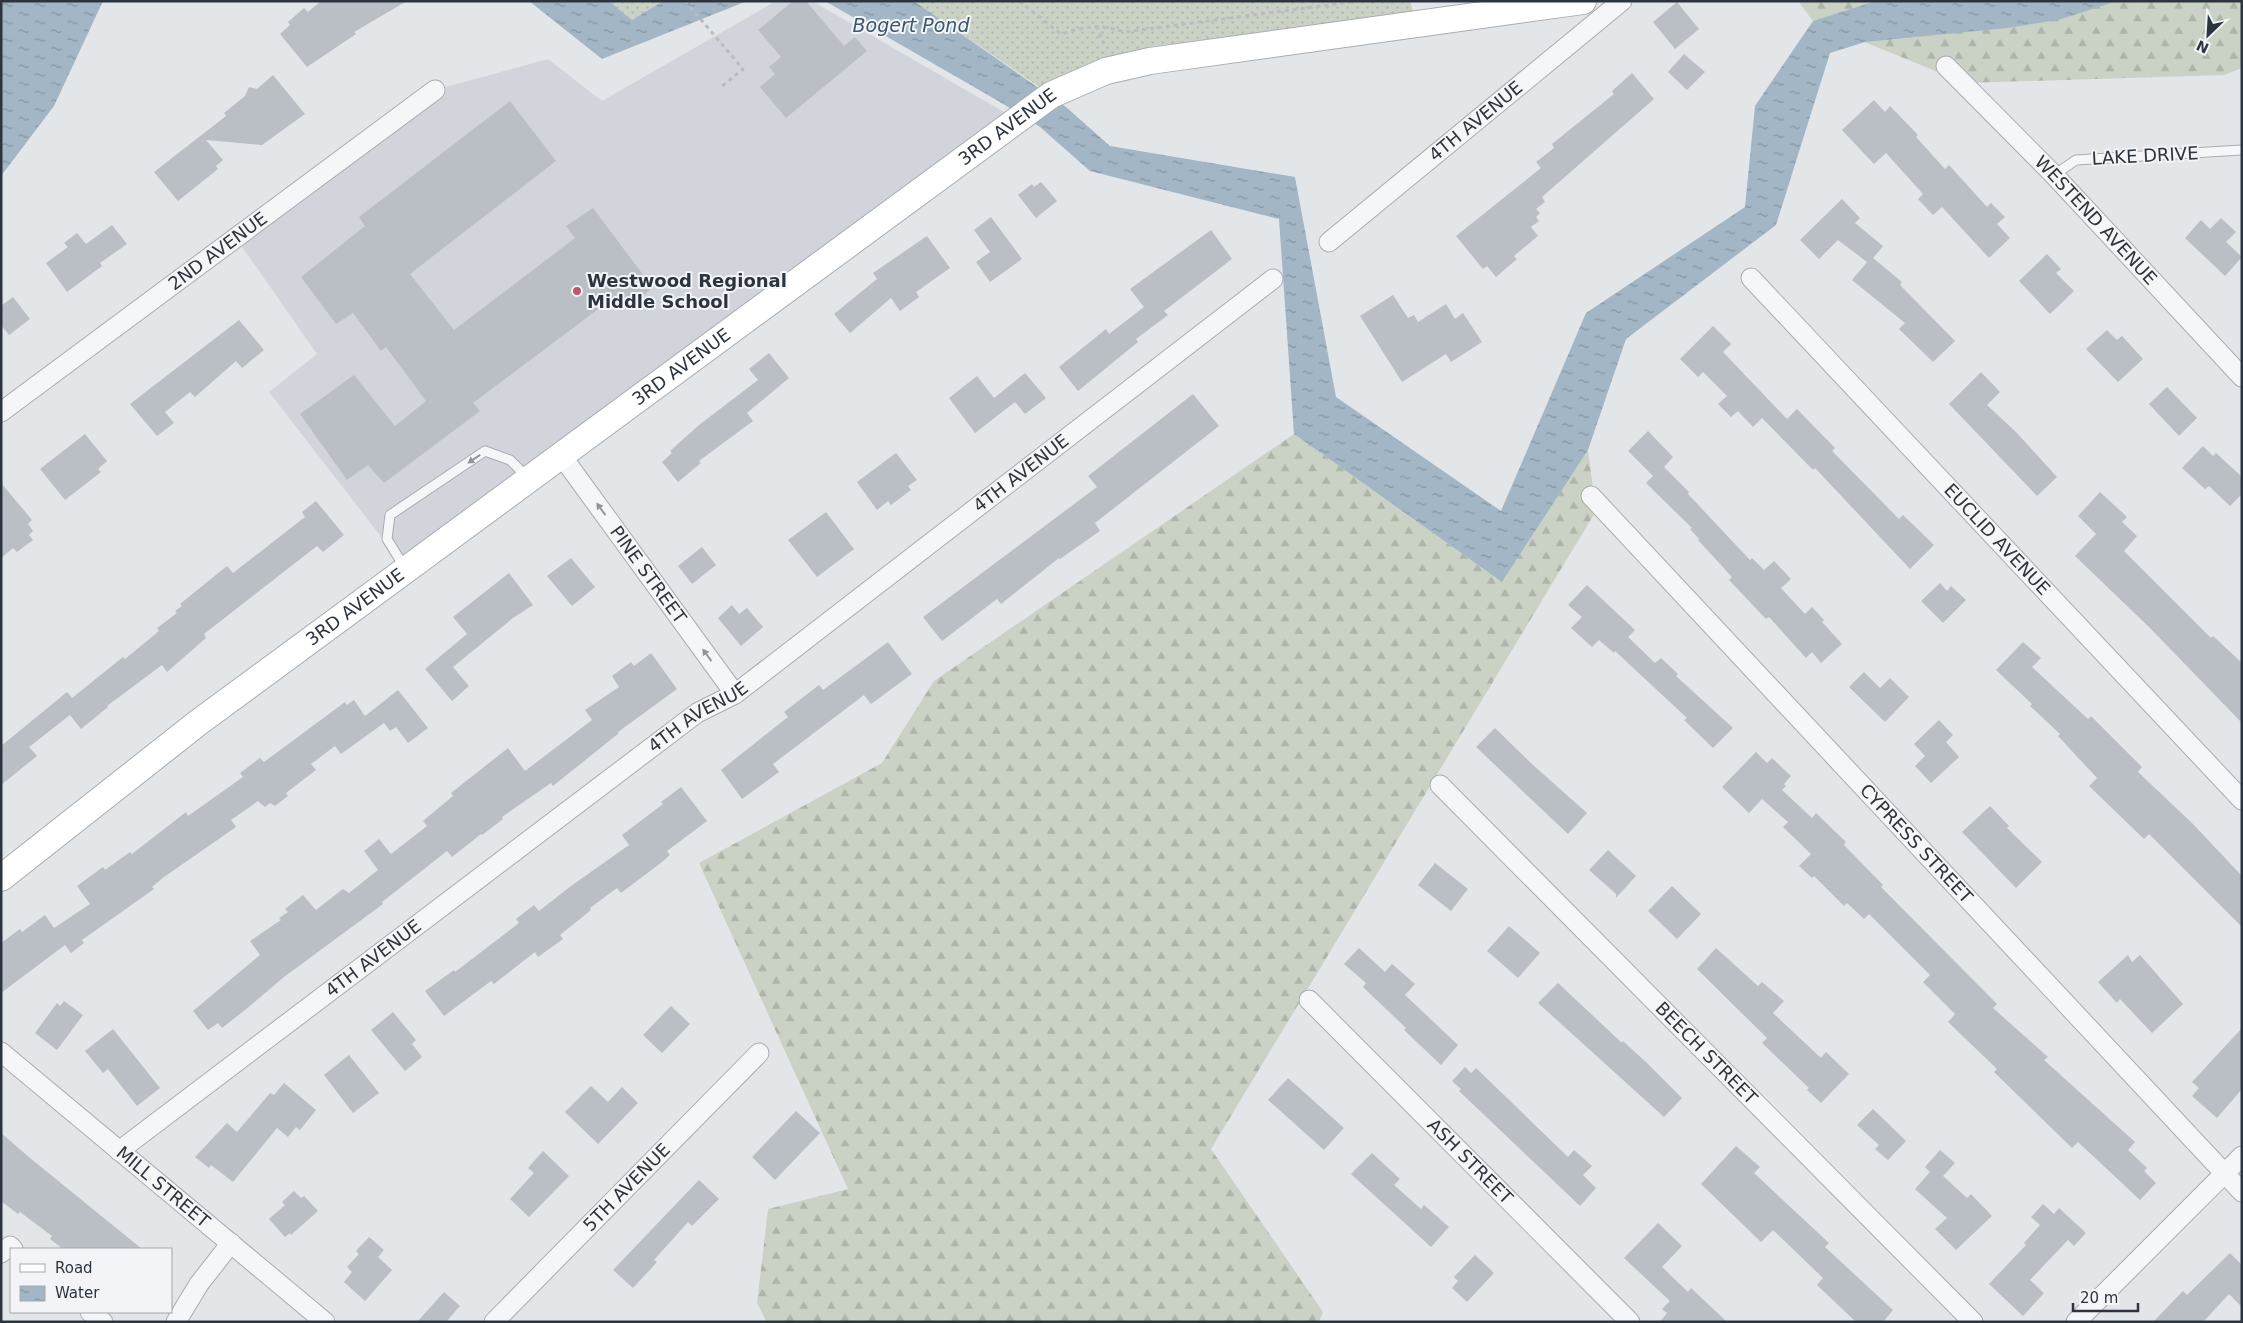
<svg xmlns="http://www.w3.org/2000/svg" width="2243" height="1323" font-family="'DejaVu Sans',sans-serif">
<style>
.built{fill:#d1d5db}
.grass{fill:url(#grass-dots)}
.forest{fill:url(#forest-firs)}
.water{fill:url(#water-ripples)}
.building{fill:#babfc5}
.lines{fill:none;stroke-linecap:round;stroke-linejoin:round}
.service-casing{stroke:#a8adb3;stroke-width:11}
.minor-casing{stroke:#a8adb3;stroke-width:21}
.secondary-casing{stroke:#a8adb3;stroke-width:28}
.path{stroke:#b9bcc0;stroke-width:3;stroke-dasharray:4 4;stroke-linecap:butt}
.service{stroke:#f5f6f8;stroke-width:9}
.minor{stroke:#f5f6f8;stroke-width:19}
.secondary{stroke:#fff;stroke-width:26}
.oneway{fill:#90969c}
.poi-dot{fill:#bf5670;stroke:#f2f4f7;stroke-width:2}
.labels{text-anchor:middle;stroke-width:4;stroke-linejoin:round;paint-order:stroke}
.street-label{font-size:18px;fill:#2c353f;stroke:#f2f4f7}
.poi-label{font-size:18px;font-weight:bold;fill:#2c353f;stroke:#f2f4f7;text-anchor:start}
.water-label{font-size:19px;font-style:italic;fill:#3b576e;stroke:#f2f4f7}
</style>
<defs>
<pattern id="grass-dots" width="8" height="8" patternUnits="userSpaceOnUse" patternTransform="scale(1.25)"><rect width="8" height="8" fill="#c9d2c4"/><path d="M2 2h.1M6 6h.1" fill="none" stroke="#adb5a9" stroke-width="1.8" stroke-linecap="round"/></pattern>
<pattern id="forest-firs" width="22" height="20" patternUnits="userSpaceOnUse" patternTransform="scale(1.25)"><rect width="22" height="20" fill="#c9d2c4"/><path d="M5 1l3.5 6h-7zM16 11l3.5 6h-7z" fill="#adb5a9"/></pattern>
<pattern id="water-ripples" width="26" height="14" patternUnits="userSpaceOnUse" patternTransform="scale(1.25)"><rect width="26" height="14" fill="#a2b6c5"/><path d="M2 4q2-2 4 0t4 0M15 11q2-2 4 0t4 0" fill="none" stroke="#8495a1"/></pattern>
</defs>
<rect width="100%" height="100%" fill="#e2e6e9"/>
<polygon class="built" points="776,1 812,1 1016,119 406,569 269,392 317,354 236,238 435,90 548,59 602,101"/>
<g class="grass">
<polygon points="609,1 663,1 632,20"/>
<polygon points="914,1 1410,1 1417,24 1150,61 1051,95"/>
</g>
<g class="forest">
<polygon points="1798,1 2242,1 2242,68 2224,75 1965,83 1813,21"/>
<polygon points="1294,434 1502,582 1588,450 1596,511 1211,1149 1323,1312 1319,1322 767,1322 757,1303 768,1209 848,1189 699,863 882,763 934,681"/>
</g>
<g class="water">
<polygon points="1,1 103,1 54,106 1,176"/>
<polygon points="529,1 609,1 632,20 663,1 747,1 602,59"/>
<polygon points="825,1 914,1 1066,107 1110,146 1295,177 1336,397 1501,511 1586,313 1745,207 1755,106 1813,21 1876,1 2117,1 2058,20 2007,28 1865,42 1830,53 1776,225 1626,339 1588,450 1502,582 1294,434 1279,219 1090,171 1040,127 1000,102"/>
</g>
<g class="building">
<polygon points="321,1 407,1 354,32 356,34 307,67 280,34 290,25 288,22 304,8 308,12"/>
<polygon points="793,1 806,1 844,46 855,37 867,51 786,118 760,87 775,74 769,67 781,57 758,30"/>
<polygon points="1677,2 1699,29 1675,49 1653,22"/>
<polygon points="1684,54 1705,72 1687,90 1668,72"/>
<polygon points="1632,73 1654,99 1542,197 1545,202 1536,209 1540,213 1536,217 1539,221 1531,227 1538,236 1514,256 1517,259 1496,277 1487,266 1483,269 1456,236 1541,168 1536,162 1554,148 1552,144 1614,94 1612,91"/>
<polygon points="273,75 305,114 262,145 206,140 223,160 216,166 218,169 178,201 154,172 226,116 224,113 245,96 249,87 257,89"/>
<polygon points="1874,100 1885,112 1890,106 1918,135 1916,137 1945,169 1949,165 1987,207 1991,203 2005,217 1997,224 2010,238 1989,258 1942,207 1933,215 1918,199 1923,194 1886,153 1874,164 1842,130"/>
<polygon points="510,101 556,161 410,274 454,330 575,238 566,226 593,208 653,288 626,307 617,295 473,403 480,411 384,483 368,465 347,480 300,414 354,375 395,426 426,401 386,347 381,351 353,313 336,324 301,277 365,226 359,217"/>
<polygon points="1041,182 1057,201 1036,218 1018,195 1032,184 1034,187"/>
<polygon points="1842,199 1860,218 1855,223 1883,246 1873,258 1902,282 1900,285 1955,341 1933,362 1899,329 1905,323 1852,280 1867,262 1838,240 1819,259 1800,240"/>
<polygon points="991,217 1022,259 990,282 976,262 990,252 974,230"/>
<polygon points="2221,218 2236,232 2226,242 2242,257 2225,276 2185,238 2201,220 2210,229"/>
<polygon points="112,225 127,244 100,263 102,266 67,292 46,263 68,247 64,243 77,233 86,244"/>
<polygon points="1211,230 1232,259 1164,311 1168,315 1136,339 1138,342 1078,391 1059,367 1106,329 1109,334 1144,307 1130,289"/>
<polygon points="927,236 950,268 916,292 919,297 900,311 891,298 850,333 834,314 877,279 873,273"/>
<polygon points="2047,254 2061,269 2056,273 2074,291 2050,314 2019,281"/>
<polygon points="1393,295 1408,318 1414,315 1418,322 1446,304 1455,319 1463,313 1482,342 1451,362 1446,354 1402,382 1360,316"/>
<polygon points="13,297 30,319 9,335 1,325 1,306"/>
<polygon points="239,320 264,350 242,368 236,361 195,397 190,392 165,412 174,423 157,436 130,404"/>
<polygon points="1713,326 1731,344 1723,352 1787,419 1797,409 1835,448 1832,451 1899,519 1903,515 1934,545 1910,569 1815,468 1813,470 1762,418 1753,427 1738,411 1731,417 1718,404 1727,396 1703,372 1698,377 1680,359"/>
<polygon points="2107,330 2117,340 2122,336 2143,359 2118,382 2086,349"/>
<polygon points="769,353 789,378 747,413 753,421 699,461 701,463 678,482 662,462 672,453 670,451 699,425 758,380 749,369"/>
<polygon points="1981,372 2000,392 1987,405 2015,431 2057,477 2037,496 1949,404"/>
<polygon points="1025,373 1046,398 1025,414 1015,402 975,433 949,398 977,376 994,398"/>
<polygon points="2167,387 2197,418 2179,436 2149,404"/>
<polygon points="1193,394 1219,426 1095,523 1100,531 1060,559 1059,558 1001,604 997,599 942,641 923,617 1097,487 1088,476"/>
<polygon points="1648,431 1673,457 1664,467 1689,492 1688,494 1750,560 1752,558 1764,570 1774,561 1791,579 1781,588 1805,614 1812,607 1824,620 1822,622 1842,644 1821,663 1812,652 1806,658 1769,617 1766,619 1729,580 1732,577 1698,540 1699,539 1690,529 1692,528 1646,483 1653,476 1628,451"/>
<polygon points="85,434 107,461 98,469 101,472 65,500 40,469"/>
<polygon points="2203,446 2213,456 2216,453 2242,477 2242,494 2230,506 2209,486 2205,489 2182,468"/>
<polygon points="896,453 917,480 908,486 911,490 891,505 888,501 877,510 857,482"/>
<polygon points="1,483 32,520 28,524 33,531 29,535 33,540 17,552 13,548 1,558"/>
<polygon points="2100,492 2127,517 2122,522 2137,536 2124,551 2211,638 2213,636 2242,663 2242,723 2149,627 2075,556 2096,534 2078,516"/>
<polygon points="316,501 344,535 323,552 317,546 204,634 206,638 167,672 162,665 107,706 108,707 81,729 70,715 29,747 37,756 1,785 1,746 67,692 72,698 123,657 125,659 159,631 157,628 177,613 175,611 182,606 180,604 227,566 233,573 305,517 302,512"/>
<polygon points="826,512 854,549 817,577 788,540"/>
<polygon points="702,547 716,565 692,584 678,566"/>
<polygon points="571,558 595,587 572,606 547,576"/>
<polygon points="509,573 533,605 513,618 453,667 469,686 452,701 425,669 467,634 453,617"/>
<polygon points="1940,583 1947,591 1951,586 1966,600 1943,623 1921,601"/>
<polygon points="1587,585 1635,630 1628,637 1655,663 1661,658 1678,674 1676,676 1733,728 1713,748 1684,720 1687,718 1615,651 1614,653 1599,640 1592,647 1571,628 1582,617 1568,605"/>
<polygon points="732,605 739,614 747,608 763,627 741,646 718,618"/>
<polygon points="888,642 912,674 871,704 864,695 773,764 779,772 742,799 721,770 788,717 784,712 819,685 823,690"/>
<polygon points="2023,642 2041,658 2032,667 2088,719 2091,716 2142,767 2138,772 2192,823 2242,876 2242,927 2149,834 2144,839 2089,786 2097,778 2058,736 2060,734 2030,706 2032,704 1996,670"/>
<polygon points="651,653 677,689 618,732 619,733 553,786 551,783 502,817 503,819 482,835 481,834 452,857 447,851 382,902 383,904 284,977 245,1010 222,1028 218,1023 208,1030 193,1011 260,955 250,941 281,920 279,918 288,912 285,909 303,895 316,910 343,889 349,893 378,870 364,851 379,839 391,854 427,826 423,821 453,796 451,793 508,748 525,771 592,720 585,710 619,687 612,676 631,662 634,666"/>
<polygon points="1864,672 1880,688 1890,678 1909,697 1885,722 1849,687"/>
<polygon points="398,690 428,728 408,743 396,727 390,731 384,723 341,754 335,746 311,764 316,770 286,793 288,796 275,806 270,803 265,807 258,801 231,820 236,827 164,877 152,887 154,889 82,940 84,943 71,953 65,945 1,993 1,943 20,929 22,932 45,915 54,928 90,904 77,886 103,867 105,870 130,852 132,854 186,812 188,816 243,777 240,773 260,758 264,762 345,702 347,705 354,700 365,716"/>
<polygon points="1939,720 1953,735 1946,742 1959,757 1931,783 1915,766 1925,756 1914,744"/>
<polygon points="1495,728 1533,765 1587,813 1568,834 1476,747"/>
<polygon points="1756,752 1767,763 1772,758 1791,776 1784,784 1786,786 1782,790 1812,818 1816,813 1846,842 1844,845 1883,885 1881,887 1997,1004 1993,1008 2048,1057 2044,1060 2135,1142 2128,1150 2147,1168 2144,1171 2156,1183 2140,1200 2078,1142 2072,1148 1994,1072 1997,1069 1948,1022 1955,1014 1923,982 1930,975 1869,914 1864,919 1847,903 1844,906 1814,876 1812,878 1799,866 1811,854 1783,827 1788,822 1762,799 1749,813 1722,787"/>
<polygon points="681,787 707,821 667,851 670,855 662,862 621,893 617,888 590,908 591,910 560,935 563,939 538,957 535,952 494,984 491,981 444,1016 425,991 454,970 455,972 519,923 516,919 534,905 539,911 571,886 629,845 622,835 663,804 661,802"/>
<polygon points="1990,806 2009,826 2007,828 2042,862 2016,888 1962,832"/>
<polygon points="1608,850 1636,876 1616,898 1616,894 1589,870"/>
<polygon points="1435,863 1468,889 1451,911 1418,885"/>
<polygon points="1672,886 1701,914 1677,939 1648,911"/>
<polygon points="1509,926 1540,953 1518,978 1487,951"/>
<polygon points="1359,948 1385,972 1392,964 1415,984 1405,995 1458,1045 1441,1065 1404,1030 1406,1028 1363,987 1366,983 1344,964"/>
<polygon points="1716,948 1758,986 1762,982 1784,1001 1773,1013 1821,1058 1826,1052 1849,1074 1821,1103 1807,1090 1809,1088 1762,1043 1767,1038 1697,969"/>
<polygon points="2128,955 2132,962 2140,955 2183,1004 2152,1033 2120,999 2117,1003 2098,982"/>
<polygon points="1558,983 1622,1043 1623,1041 1648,1064 1682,1098 1664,1117 1538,1003"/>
<polygon points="64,1001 83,1015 57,1050 35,1033 57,1003 60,1006"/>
<polygon points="671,1006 690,1024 662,1053 643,1035"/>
<polygon points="393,1012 416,1040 412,1044 422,1057 405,1071 371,1030"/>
<polygon points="2242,1028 2242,1089 2217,1118 2192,1096 2199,1088 2192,1082"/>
<polygon points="113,1029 160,1088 137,1106 108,1069 103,1073 85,1051"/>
<polygon points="349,1055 379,1093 353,1113 324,1075"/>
<polygon points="1465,1067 1471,1073 1476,1068 1568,1157 1574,1150 1592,1166 1583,1175 1596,1188 1580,1206 1459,1091 1461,1089 1452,1081"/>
<polygon points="1288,1078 1344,1128 1324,1150 1268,1100"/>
<polygon points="284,1083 316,1110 300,1130 296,1127 288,1137 277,1128 233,1182 211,1165 209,1168 195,1157 227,1123 237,1132 270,1093 274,1095"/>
<polygon points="591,1086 608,1102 622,1087 638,1103 598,1144 565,1112"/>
<polygon points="1873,1109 1906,1141 1888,1160 1875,1149 1879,1145 1857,1125"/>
<polygon points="796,1111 820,1133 775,1180 752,1157"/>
<polygon points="1,1133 30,1158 142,1249 63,1249 50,1239 52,1236 20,1212 18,1214 1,1201"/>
<polygon points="1736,1146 1760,1167 1754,1173 1829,1243 1825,1247 1893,1310 1883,1322 1856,1322 1817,1285 1823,1278 1773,1230 1761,1242 1701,1184"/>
<polygon points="1940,1150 1955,1163 1943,1176 1967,1198 1971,1194 1992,1216 1956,1250 1935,1229 1947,1218 1915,1189 1930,1172 1925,1167"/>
<polygon points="543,1151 569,1176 529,1217 510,1199 534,1173 528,1168"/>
<polygon points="1372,1153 1400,1179 1394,1185 1421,1209 1424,1205 1449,1227 1431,1247 1351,1174"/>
<polygon points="699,1180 719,1199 692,1226 688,1222 654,1260 657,1262 633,1288 613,1270"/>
<polygon points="294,1191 301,1198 304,1196 318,1211 291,1235 290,1233 285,1237 269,1219 285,1205 282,1202"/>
<polygon points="2043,1204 2054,1214 2059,1208 2086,1233 2074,1246 2068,1240 2030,1280 2044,1293 2023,1316 1989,1284 2026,1245 2024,1243 2040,1225 2031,1217"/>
<polygon points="1658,1223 1682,1246 1662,1267 1688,1292 1691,1288 1727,1322 1660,1322 1667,1313 1662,1309 1670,1301 1624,1258"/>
<polygon points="369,1237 384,1250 378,1257 392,1270 365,1301 344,1282 352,1272 347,1267 359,1254 356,1251"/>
<polygon points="2230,1253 2242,1265 2242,1307 2229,1294 2203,1322 2153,1322 2183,1291 2187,1295"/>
<polygon points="1475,1255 1494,1273 1467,1302 1452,1288 1458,1281 1454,1277"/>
<polygon points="444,1292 460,1306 446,1322 417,1322"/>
</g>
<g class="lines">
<defs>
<g id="service">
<polyline points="2054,175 2076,160 2242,150"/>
<polyline points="405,568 387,539 390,515 485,451 510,460 527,477"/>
</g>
<g id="minor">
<path id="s1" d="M1946,66l108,109 188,202"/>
<path id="s2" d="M1329,242l293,-241"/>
<path id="s3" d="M1751,278l491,522"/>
<path id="s4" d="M1,412l434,-322"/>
<path id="s5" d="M561,455l174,239"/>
<path id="s6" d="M1591,496l651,696"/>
<path id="s7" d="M1440,785l533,537"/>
<path id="s8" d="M1309,1000l321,322"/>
<path id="s9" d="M1,1052l324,270"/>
<path id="s10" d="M119,1151l578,-438 38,-19 538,-415"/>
<polyline points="1,1253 10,1246 13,1249"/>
<polyline points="90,1312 103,1322"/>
<polyline points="176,1322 199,1284 231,1243"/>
<path id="s11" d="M494,1322l265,-269"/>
<polyline points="2076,1322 2242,1156"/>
</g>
<g id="secondary">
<path id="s12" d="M1,878l198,-156 852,-627 55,-24 44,-10 433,-60"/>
</g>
</defs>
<use href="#service" class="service-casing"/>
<use href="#minor" class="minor-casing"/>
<use href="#secondary" class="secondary-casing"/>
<g class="path">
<polyline points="685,1 743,69 721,87"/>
<path d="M1019,1l42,33c27,-8 37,-10 64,-2l233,-31"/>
<polyline points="1096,26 1106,48"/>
</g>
<use href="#service" class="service"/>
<use href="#minor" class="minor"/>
<use href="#secondary" class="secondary"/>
</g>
<defs><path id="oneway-solid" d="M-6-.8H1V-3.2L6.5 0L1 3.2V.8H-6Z" transform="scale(1.25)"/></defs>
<g class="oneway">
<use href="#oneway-solid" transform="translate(474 459) rotate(146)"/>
<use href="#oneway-solid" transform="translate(601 509) rotate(-126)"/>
<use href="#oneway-solid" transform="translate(707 655) rotate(-126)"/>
</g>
<circle class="poi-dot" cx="577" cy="291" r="5"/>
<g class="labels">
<g class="street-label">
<text dy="6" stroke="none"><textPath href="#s2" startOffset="190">4TH AVENUE</textPath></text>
<text dy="6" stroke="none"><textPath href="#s12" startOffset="1256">3RD AVENUE</textPath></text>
<text transform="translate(2145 156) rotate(-3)" y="6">LAKE DRIVE</text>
<text dy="6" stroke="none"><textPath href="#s1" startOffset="215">WESTEND AVENUE</textPath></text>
<text dy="6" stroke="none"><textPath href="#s4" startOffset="270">2ND AVENUE</textPath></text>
<text dy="6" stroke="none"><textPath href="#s12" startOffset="851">3RD AVENUE</textPath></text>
<text dy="6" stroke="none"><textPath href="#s10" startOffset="1129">4TH AVENUE</textPath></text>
<text dy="6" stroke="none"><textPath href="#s3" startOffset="359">EUCLID AVENUE</textPath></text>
<text dy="6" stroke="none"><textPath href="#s5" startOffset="148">PINE STREET</textPath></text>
<text dy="6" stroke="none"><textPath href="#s12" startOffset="446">3RD AVENUE</textPath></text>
<text dy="6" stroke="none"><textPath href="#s10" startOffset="724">4TH AVENUE</textPath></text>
<text dy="6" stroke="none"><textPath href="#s6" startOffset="476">CYPRESS STREET</textPath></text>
<text dy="6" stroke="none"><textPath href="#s10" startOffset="319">4TH AVENUE</textPath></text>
<text dy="6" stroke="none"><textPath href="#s7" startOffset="378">BEECH STREET</textPath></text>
<text dy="6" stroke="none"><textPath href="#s8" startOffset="228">ASH STREET</textPath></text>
<text dy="6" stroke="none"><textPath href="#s9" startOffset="211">MILL STREET</textPath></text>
<text dy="6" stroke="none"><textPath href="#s11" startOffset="189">5TH AVENUE</textPath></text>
</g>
<g class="poi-label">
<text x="587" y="287">Westwood Regional<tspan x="587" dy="21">Middle School</tspan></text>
</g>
<g class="water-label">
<text x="911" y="32">Bogert Pond</text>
</g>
</g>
<rect width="2243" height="1323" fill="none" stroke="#2c353f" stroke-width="5"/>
<rect x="10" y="1248" width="162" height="65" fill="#f2f4f7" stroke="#a3a8ad"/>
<rect x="20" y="1264" width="25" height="8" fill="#ffffff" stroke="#a3a8ad"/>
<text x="55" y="1273" font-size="15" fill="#2c353f">Road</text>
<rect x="20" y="1286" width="25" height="15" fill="url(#water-ripples)" stroke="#a3a8ad"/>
<text x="55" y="1298" font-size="15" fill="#2c353f">Water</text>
<g transform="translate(2208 35) rotate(205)" stroke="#f2f4f7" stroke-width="4" paint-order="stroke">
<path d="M0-4L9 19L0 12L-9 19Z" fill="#2c353f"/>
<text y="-8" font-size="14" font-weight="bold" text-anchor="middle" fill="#2c353f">N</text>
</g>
<path d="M2073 1303v8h65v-8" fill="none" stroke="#2c353f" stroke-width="2.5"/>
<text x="2080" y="1303" font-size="15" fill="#2c353f" stroke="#f2f4f7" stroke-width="4" paint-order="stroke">20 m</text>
</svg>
